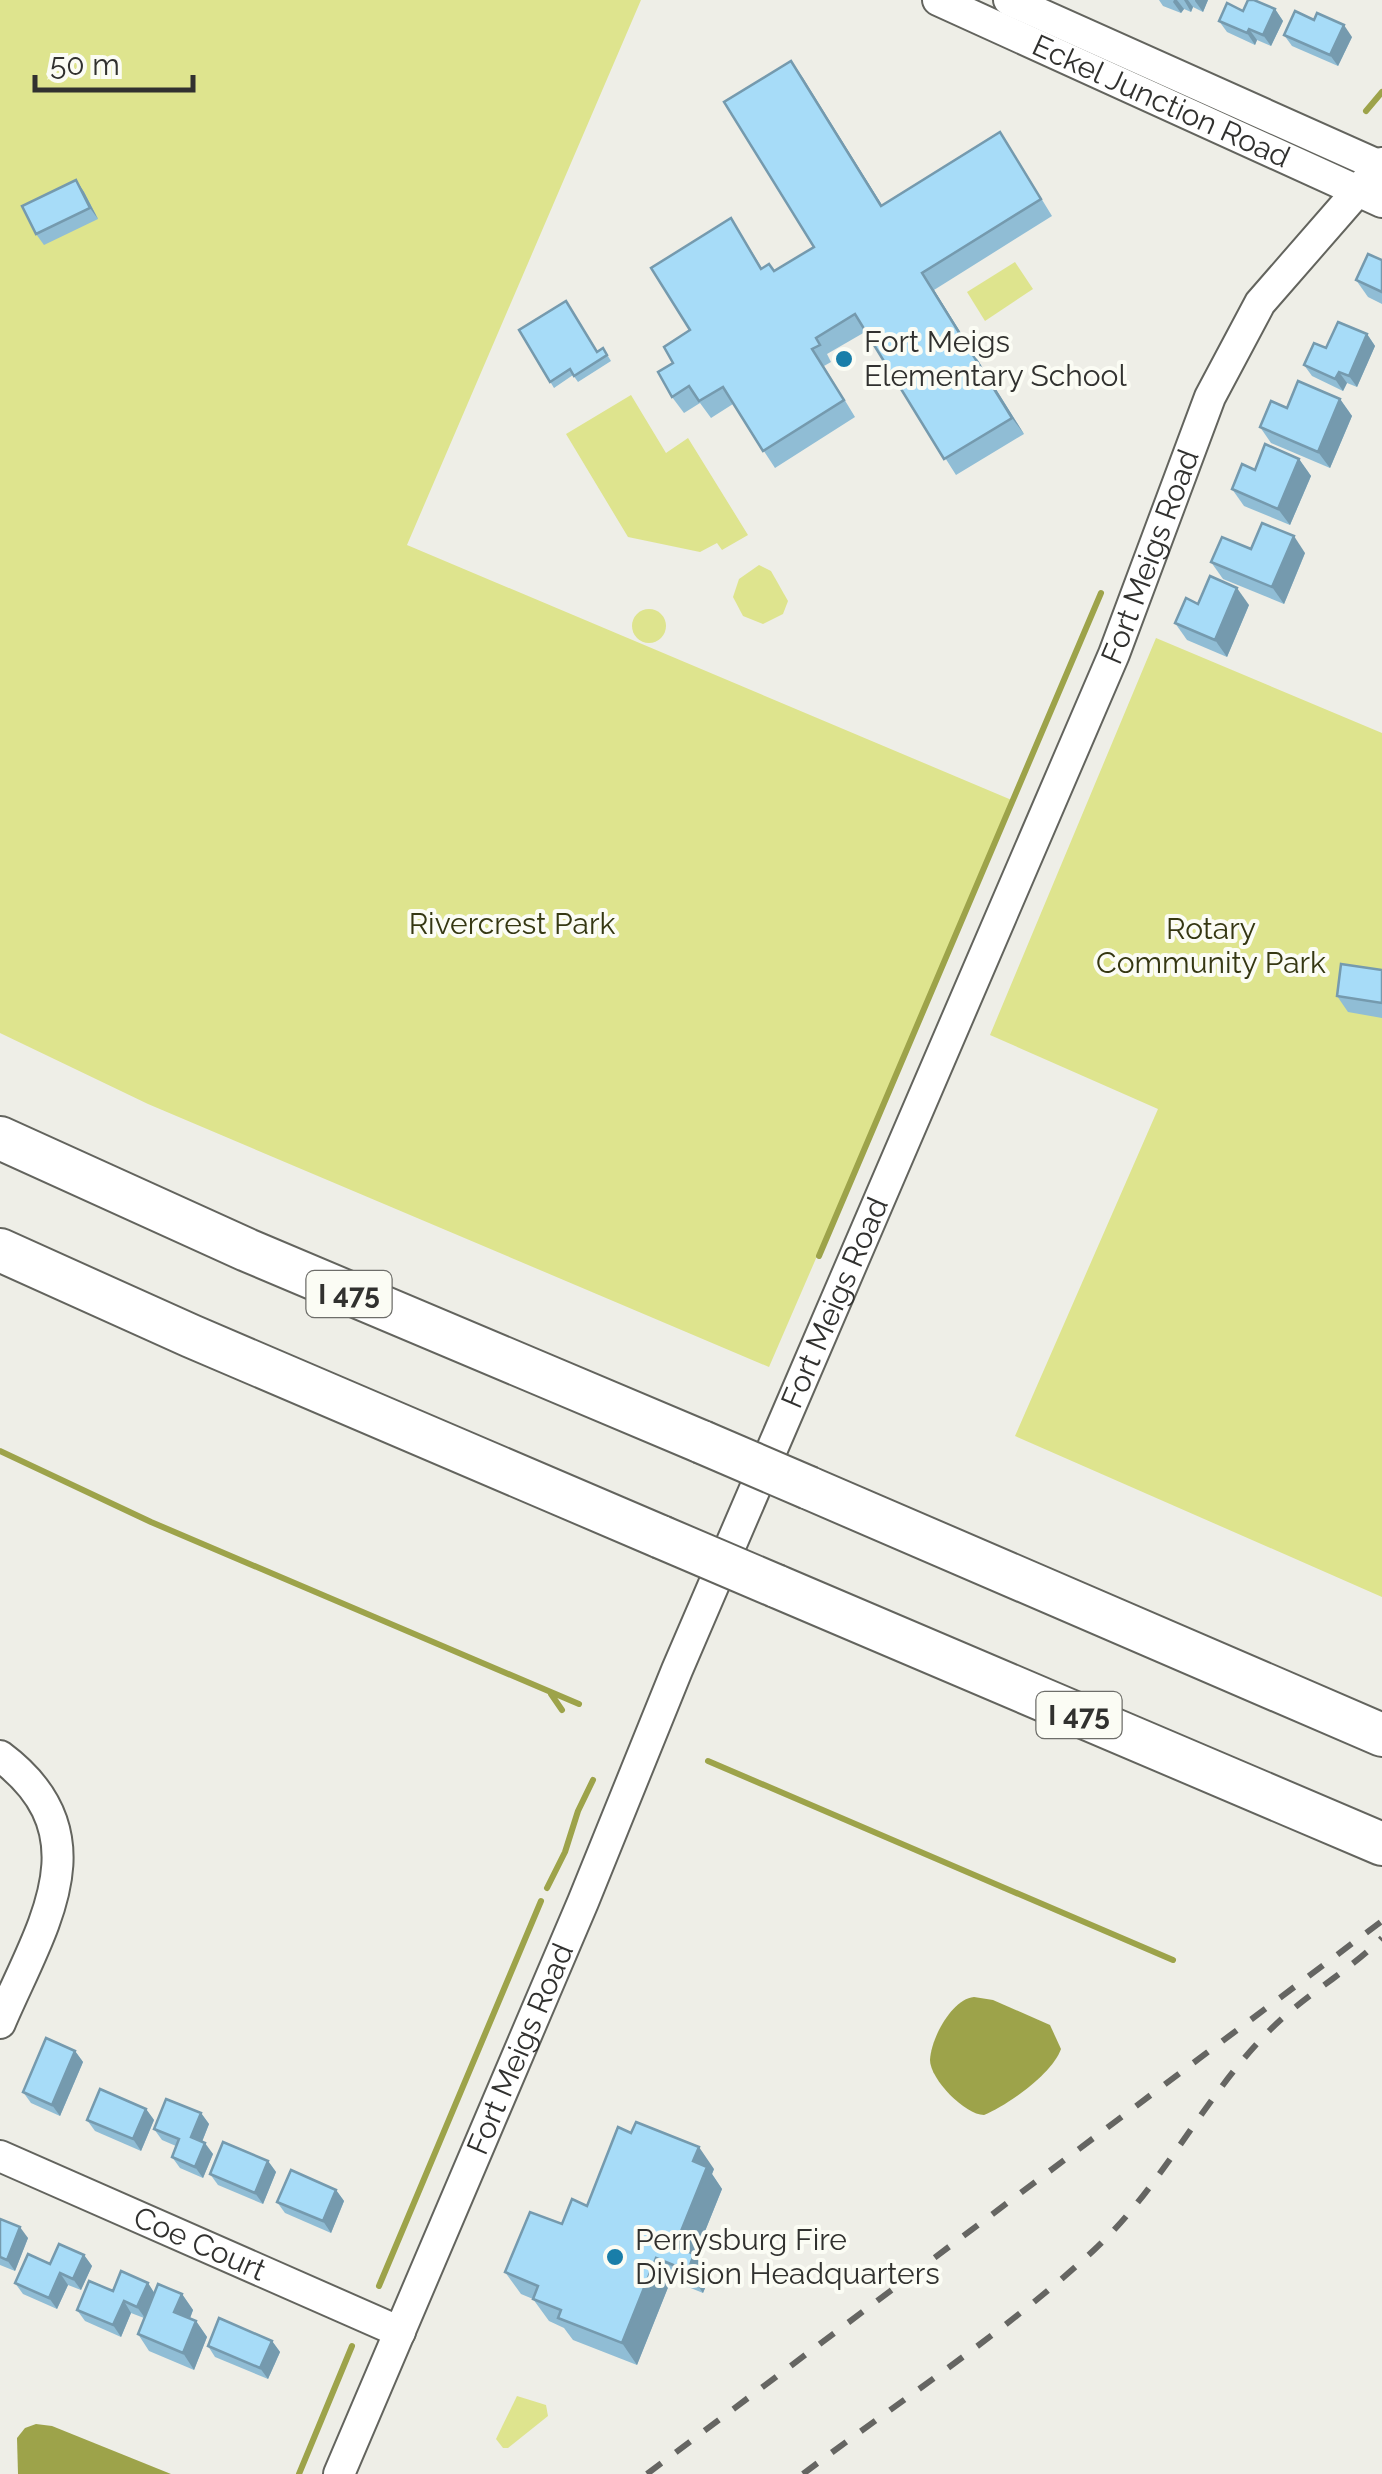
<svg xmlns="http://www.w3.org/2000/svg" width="1382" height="2474" font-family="Raleway,sans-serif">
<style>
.green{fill:#dee48e}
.water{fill:#9da34a}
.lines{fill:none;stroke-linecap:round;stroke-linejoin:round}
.stream{stroke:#9da34a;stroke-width:6}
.minor-casing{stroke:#63645e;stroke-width:34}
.highway-casing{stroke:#63645e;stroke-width:46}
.minor{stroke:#fff;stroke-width:30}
.highway{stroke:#fff;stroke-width:42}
.rail{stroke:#656562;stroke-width:6;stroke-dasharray:18 18;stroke-linecap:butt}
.highway-bridge-casing{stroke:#63645e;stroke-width:46;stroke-linecap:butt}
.highway-bridge{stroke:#fff;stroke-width:42}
.wall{fill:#90bdd5}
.shaded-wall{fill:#759aae}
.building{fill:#a7dcf8;stroke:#759aae;stroke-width:2.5}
.poi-dot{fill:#197ea9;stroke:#fbfcf4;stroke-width:4}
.labels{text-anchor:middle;stroke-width:8;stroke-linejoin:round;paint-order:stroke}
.shield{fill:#fbfcf4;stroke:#6e6e6a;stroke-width:2.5}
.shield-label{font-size:28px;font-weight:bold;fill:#31312f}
.street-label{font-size:30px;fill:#31312f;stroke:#fbfcf4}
.poi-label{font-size:30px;fill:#31312f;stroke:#fbfcf4;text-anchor:start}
.park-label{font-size:30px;fill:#353712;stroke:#fbfcf4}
</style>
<rect width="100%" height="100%" fill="#eeeee7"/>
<g class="green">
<polygon points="0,0 641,0 407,545 1014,801 769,1367 148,1104 0,1033"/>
<polygon points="1015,262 1033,289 985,321 967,292"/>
<polygon points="631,395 666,453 688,438 748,535 722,550 717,543 700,552 628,537 566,434"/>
<polygon points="759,565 771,571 788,601 783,614 763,624 743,616 733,597 739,579"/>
<circle cx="649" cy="626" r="17"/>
<polygon points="1156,638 1382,733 1382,1597 1015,1436 1158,1109 990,1035"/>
<polygon points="517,2396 546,2405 548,2416 508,2448 503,2448 496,2439"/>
</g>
<g class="water">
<path d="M974,1997l19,3 57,25 11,24c-8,24 -54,57 -77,66 -19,0 -54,-36 -54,-55 1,-22 22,-61 44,-63z"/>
<polygon points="36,2424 52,2426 171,2474 18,2474 17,2438 25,2428"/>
</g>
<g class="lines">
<g class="stream">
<polyline points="1366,111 1382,92"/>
<polyline points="819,1256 1101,593"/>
<polyline points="0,1451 151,1522 579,1704"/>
<polyline points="551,1694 562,1710"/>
<polyline points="708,1761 1173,1960"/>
<polyline points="547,1888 565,1852 578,1811 593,1780"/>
<polyline points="379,2286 541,1901"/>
<polyline points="299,2474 352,2346"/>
</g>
<defs>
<g id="minor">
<path id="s1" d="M938,0l444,202"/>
<polyline points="1009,0 1382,167"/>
<path d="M0,1756c106,79 41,171 0,267"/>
<path id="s2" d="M0,2156l400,176"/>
<path id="s3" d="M339,2474l244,-572 94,-232 437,-1016 96,-257 50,-94 122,-140"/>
</g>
<g id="highway">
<polyline points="0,1138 247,1250 702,1442"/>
<polyline points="0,1250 191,1336 661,1537"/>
<polyline points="809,1488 1382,1735"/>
<polyline points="776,1586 1382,1844"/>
</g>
</defs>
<use href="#minor" class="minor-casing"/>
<use href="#highway" class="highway-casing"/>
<use href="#minor" class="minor"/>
<use href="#highway" class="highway"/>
<g class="rail">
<polyline points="647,2474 1382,1921"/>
<path d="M803,2474c95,-72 204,-143 291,-224 69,-64 109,-153 176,-220 33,-34 78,-58 112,-92"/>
</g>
<defs>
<g id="highway-bridge">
<polyline points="702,1442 809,1488"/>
<polyline points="661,1537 776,1586"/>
</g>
</defs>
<use href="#highway-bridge" class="highway-bridge-casing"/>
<use href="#highway-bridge" class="highway-bridge"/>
</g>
<g class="wall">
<polygon points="1159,0 1208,0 1203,12 1193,7 1191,12 1184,9 1181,13 1163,6"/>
<polygon points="1275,9 1283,21 1271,46 1257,40 1255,45 1227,32 1219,21 1243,11"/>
<polygon points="1284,35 1352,37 1338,66 1292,46"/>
<polygon points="791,61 882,205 1011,149 1052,216 934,290 1024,434 956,475 865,332 827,354 831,362 824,366 855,417 775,468 733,404 711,418 700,403 684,413 672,397 673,363 690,330 731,218 762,268 775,271 814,247"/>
<polygon points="76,180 84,192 98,219 44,245 36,234"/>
<polygon points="1382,260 1382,304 1368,297 1356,280"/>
<polygon points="519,330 597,352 603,348 611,361 578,382 573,375 554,388"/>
<polygon points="1367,334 1375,346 1357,387 1347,383 1343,391 1312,376 1304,365 1326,348"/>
<polygon points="1340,399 1352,416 1330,468 1271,443 1260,427 1287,408"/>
<polygon points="1299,459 1311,476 1290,525 1244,506 1232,489 1255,470"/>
<polygon points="1251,549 1305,553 1284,604 1223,579 1211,562"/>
<polygon points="1198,604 1249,605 1227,657 1187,640 1175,623"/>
<polygon points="1382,970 1382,1018 1348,1012 1337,996"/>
<polygon points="75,2051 83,2062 60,2116 31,2103 23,2092"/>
<polygon points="146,2109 154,2120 141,2151 95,2131 87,2120"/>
<polygon points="201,2113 209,2124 202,2142 213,2154 203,2178 180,2168 172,2157 176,2146 162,2140 154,2129"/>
<polygon points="268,2161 276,2172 263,2204 218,2185 210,2174"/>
<polygon points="714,2169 712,2174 722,2189 695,2256 710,2276 703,2293 671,2280 637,2365 573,2340 564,2328 549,2321 533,2299 521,2294 505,2272 562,2224 587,2206"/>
<polygon points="336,2190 344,2201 331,2233 285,2213 277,2202"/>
<polygon points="0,2219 28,2238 15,2271 0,2265"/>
<polygon points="84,2255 92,2266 81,2290 68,2285 57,2309 23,2294 15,2283 50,2264"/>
<polygon points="148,2283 154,2293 182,2294 193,2310 190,2318 196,2321 207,2337 194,2370 149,2351 138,2334 144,2318 131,2313 121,2337 85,2321 77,2310 113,2291"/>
<polygon points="272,2341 280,2352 268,2379 215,2357 208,2346"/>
</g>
<g class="shaded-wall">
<polygon points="1174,0 1177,0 1184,9 1181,13 1173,2"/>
<polygon points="1184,0 1188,0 1193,7 1191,12"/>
<polygon points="1195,0 1208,0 1203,12 1195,1"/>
<polygon points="1275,9 1283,21 1271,46 1263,35"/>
<polygon points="1344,25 1352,37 1338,66 1330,55"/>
<polygon points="1249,29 1257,40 1255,45 1247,33"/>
<polygon points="791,61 803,78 893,223 881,206"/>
<polygon points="76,180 84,192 98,219 90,208"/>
<polygon points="922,273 934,290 1024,434 1012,418"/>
<polygon points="1367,334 1375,346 1357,387 1349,376"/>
<polygon points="1339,372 1347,383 1343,391 1335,379"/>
<polygon points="1340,399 1352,416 1330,468 1318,452"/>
<polygon points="1299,459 1311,476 1290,525 1278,509"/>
<polygon points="1294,536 1305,553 1284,604 1272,587"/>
<polygon points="1237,588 1249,605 1227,657 1215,640"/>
<polygon points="75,2051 83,2062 60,2116 52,2105"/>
<polygon points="146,2109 154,2120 141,2151 133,2139"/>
<polygon points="201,2113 209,2124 199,2149 191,2137"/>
<polygon points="205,2143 213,2154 203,2178 195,2167"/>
<polygon points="699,2147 714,2169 712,2174 722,2189 695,2256 710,2276 703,2293 688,2271 675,2246 693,2161"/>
<polygon points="268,2161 276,2172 263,2204 255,2193"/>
<polygon points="336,2190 344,2201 331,2233 323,2221"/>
<polygon points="20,2227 28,2238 15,2271 7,2260"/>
<polygon points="84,2255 92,2266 81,2290 73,2279"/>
<polygon points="656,2258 671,2280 637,2365 622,2343"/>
<polygon points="60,2273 68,2285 57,2309 49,2298"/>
<polygon points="148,2283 155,2294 145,2318 137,2307"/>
<polygon points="182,2294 193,2310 186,2329 174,2312"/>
<polygon points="124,2301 131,2313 121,2337 113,2325"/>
<polygon points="196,2321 207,2337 194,2370 183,2353"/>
<polygon points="272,2341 280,2352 268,2379 260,2368"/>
</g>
<g class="building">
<polygon points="1248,0 1254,0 1275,9 1263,35 1249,29 1247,33 1219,21 1227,3 1243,11"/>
<polygon points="1295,11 1314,20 1317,13 1344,25 1330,55 1284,35"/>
<polygon points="791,61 881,206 1000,132 1041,199 922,273 1012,418 944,459 855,314 816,338 820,345 812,349 844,400 763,451 723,387 699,401 689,386 672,397 658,372 673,363 664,347 690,330 651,268 731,218 761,269 769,264 774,271 814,247 724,102"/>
<polygon points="76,180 90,208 36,234 22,206"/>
<polygon points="1368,254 1382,260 1382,292 1356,280"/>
<polygon points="566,301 597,352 603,348 607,355 574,376 570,369 550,382 519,330"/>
<polygon points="1338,322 1367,334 1349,376 1339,372 1335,379 1304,365 1314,343 1326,348"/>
<polygon points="1298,381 1340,399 1318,452 1260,427 1271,401 1287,408"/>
<polygon points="1265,444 1299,459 1278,509 1232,489 1242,464 1255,470"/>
<polygon points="1262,523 1294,536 1272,587 1211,562 1222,537 1251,549"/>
<polygon points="1210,576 1237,588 1215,640 1175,623 1186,598 1198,604"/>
<polygon points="1341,964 1382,970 1382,1003 1337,996"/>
<polygon points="46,2038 75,2051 52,2105 23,2092"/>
<polygon points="100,2089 146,2109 133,2139 87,2120"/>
<polygon points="166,2099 201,2113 191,2137 205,2143 195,2167 172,2157 179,2139 154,2129"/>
<polygon points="636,2122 699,2147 693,2161 707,2167 675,2246 694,2254 688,2271 656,2258 622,2343 558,2318 561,2310 533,2299 538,2286 505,2272 530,2212 562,2224 572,2199 587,2206 618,2127 631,2133"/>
<polygon points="223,2142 268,2161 255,2193 210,2174"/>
<polygon points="291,2170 336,2190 323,2221 277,2202"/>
<polygon points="0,2219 20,2227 7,2260 0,2257"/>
<polygon points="59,2244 84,2255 73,2279 60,2273 49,2298 15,2283 28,2254 50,2264"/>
<polygon points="121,2271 148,2283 137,2307 124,2301 113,2325 77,2310 89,2281 113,2291"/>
<polygon points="158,2284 182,2294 174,2312 196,2321 183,2353 138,2334"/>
<polygon points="219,2318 272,2341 260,2368 208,2346"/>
</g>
<g class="poi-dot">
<circle cx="844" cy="359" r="10"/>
<circle cx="615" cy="2257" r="10"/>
</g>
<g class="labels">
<g class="shield">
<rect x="306.5" y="1271" width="85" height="46" rx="8"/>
<rect x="1036.5" y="1692" width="85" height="46" rx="8"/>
</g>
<g class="shield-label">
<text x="349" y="1304">I 475</text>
<text x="1079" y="1725">I 475</text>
</g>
<g class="street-label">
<text dy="10" stroke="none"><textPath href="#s1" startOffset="245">Eckel Junction Road</textPath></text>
<text dy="10" stroke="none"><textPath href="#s3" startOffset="2082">Fort Meigs Road</textPath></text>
<text dy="10" stroke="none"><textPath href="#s3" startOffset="1272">Fort Meigs Road</textPath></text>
<text dy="10" stroke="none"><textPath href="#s3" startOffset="462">Fort Meigs Road</textPath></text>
<text dy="10" stroke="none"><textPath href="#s2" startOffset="218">Coe Court</textPath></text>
</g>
<g class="poi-label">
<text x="864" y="352">Fort Meigs<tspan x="864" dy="34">Elementary School</tspan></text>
<text x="635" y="2250">Perrysburg Fire<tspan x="635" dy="34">Division Headquarters</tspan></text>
</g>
<g class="park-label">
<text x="512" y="934">Rivercrest Park</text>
<text x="1211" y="939">Rotary<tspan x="1211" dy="34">Community Park</tspan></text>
</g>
</g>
<path d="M35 75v15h158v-15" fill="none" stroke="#31312f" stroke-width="5"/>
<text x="50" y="75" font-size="30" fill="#31312f" stroke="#fbfcf4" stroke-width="8" paint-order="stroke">50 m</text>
</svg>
